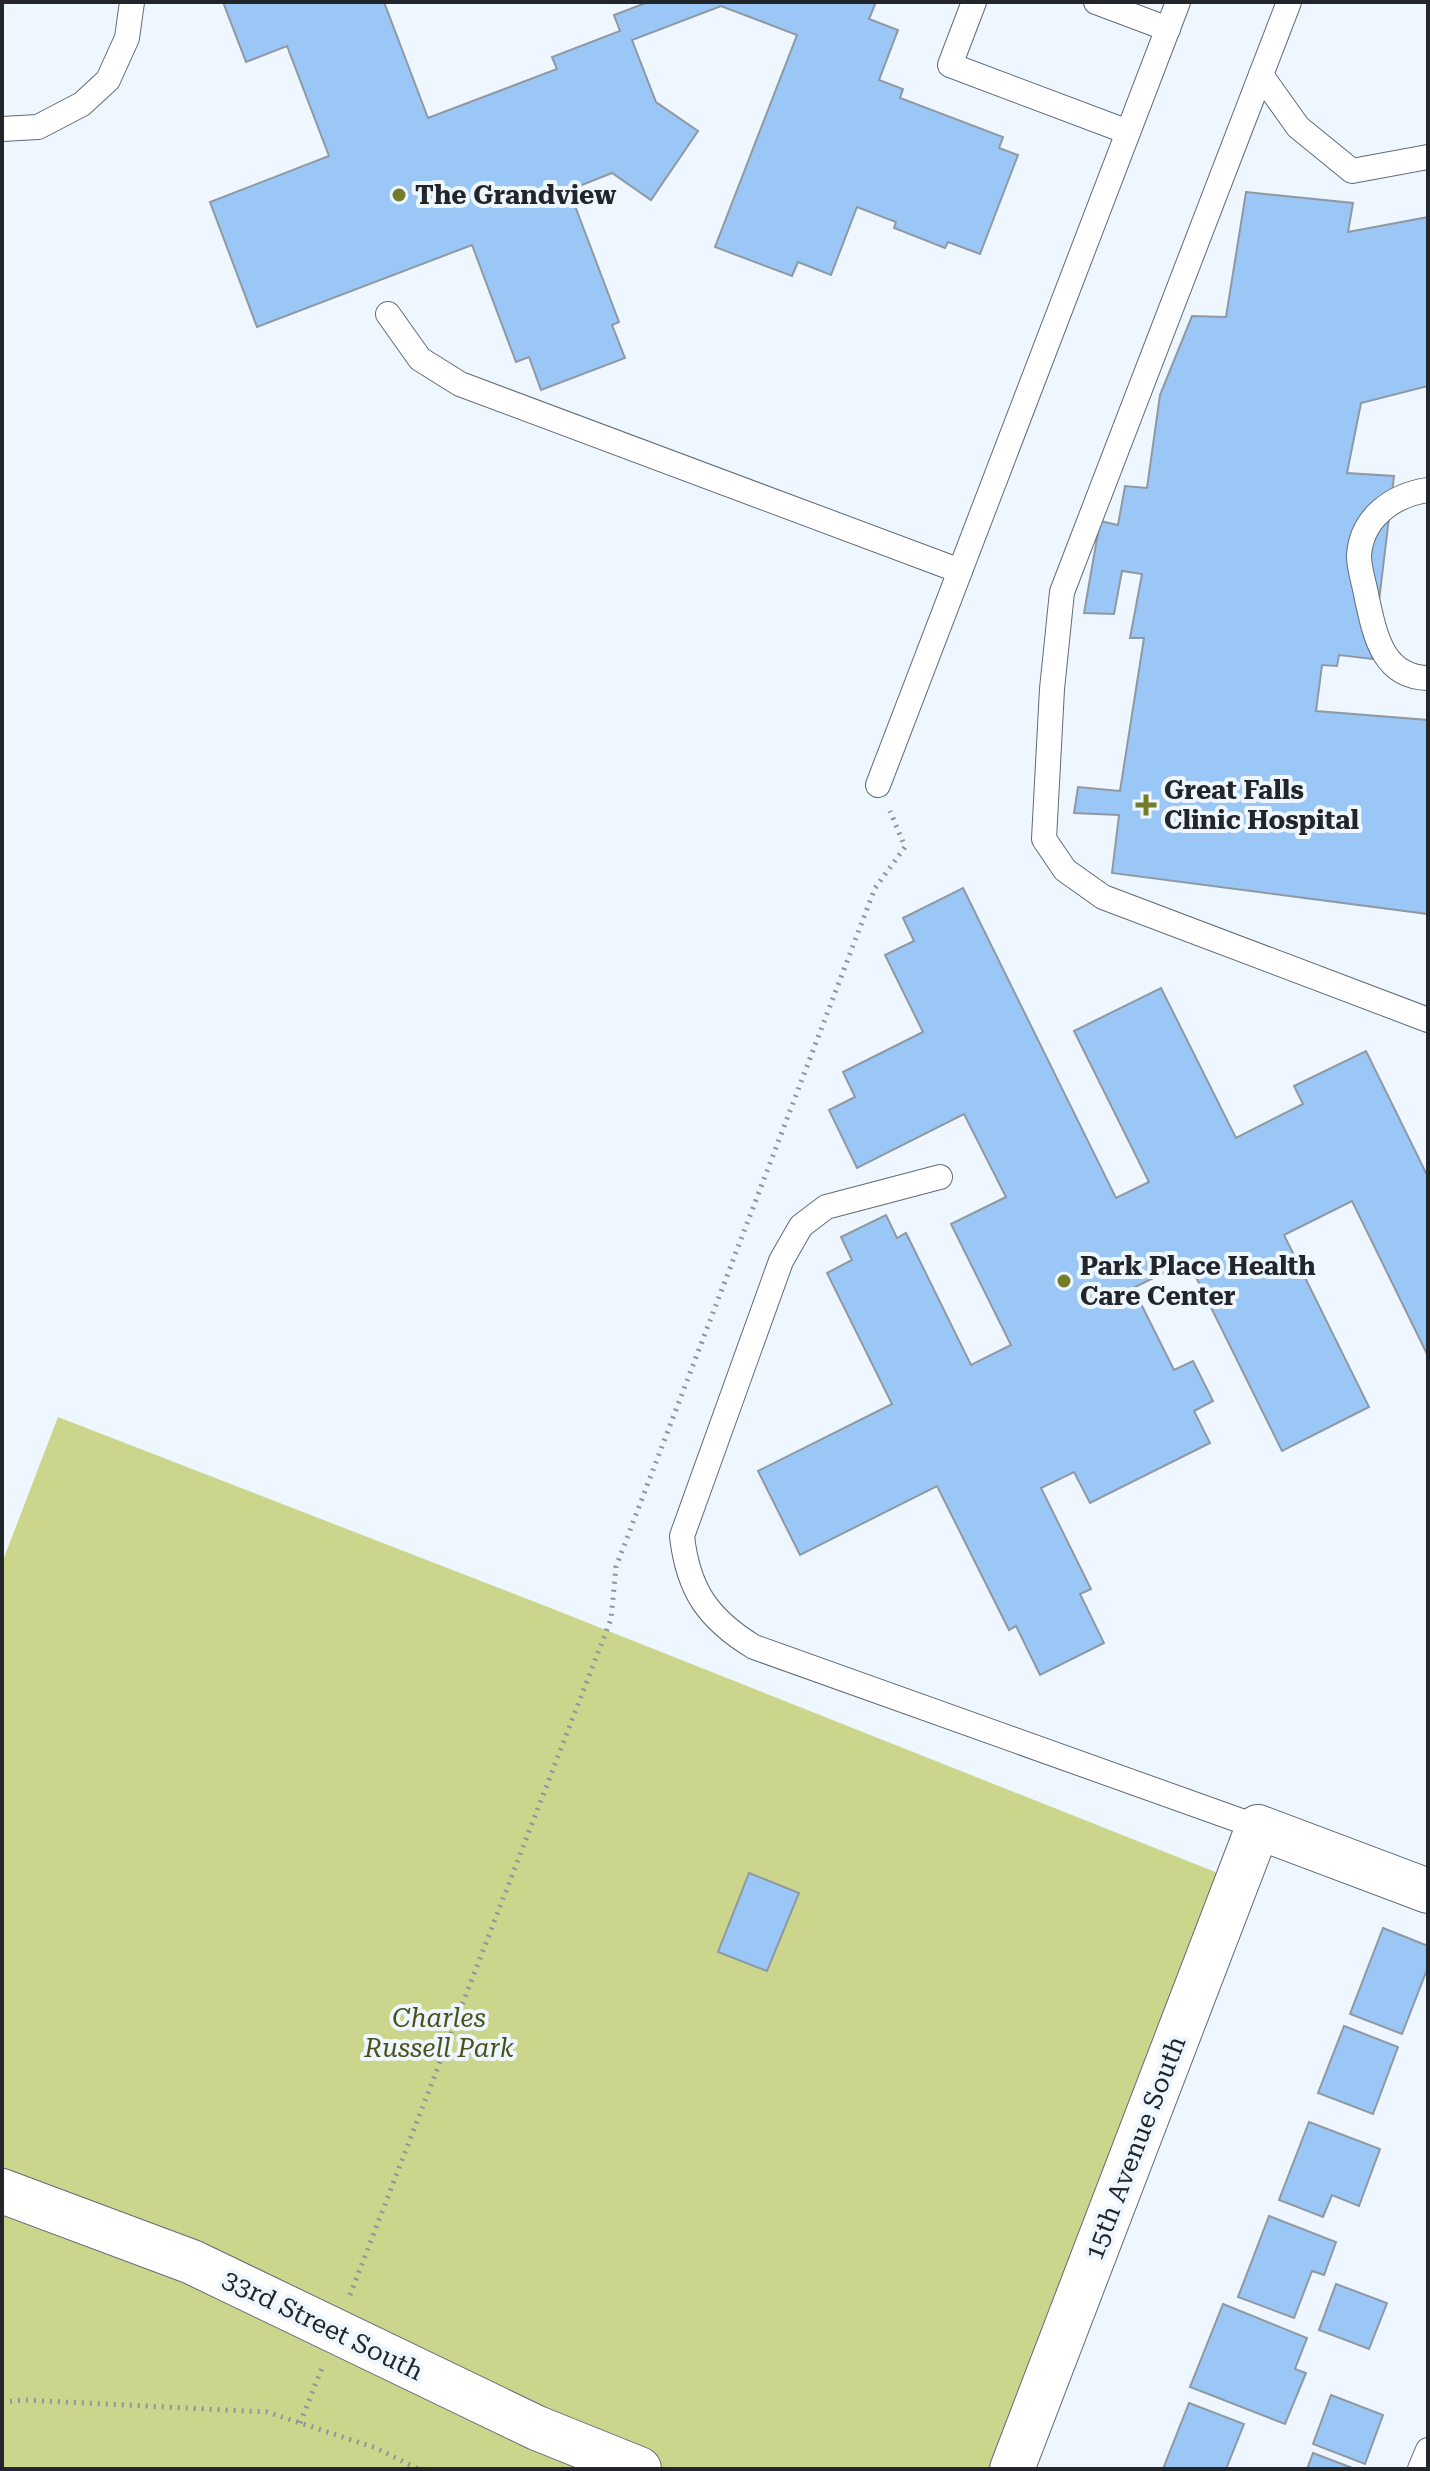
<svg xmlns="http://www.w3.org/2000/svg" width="1430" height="2471" font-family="'Roboto Serif',serif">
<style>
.green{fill:#cbd68c}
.building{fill:#9ac7f5;stroke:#9099a3;stroke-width:2}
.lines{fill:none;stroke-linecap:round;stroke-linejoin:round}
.lane-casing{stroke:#626b75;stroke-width:26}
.street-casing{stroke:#626b75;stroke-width:46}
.path{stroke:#8f959b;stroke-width:5;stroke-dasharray:2 6;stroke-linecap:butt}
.lane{stroke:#fff;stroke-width:24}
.street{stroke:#fff;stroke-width:44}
.poi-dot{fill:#737d29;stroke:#eef6ff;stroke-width:3}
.labels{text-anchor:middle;stroke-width:8;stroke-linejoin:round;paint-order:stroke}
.poi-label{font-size:26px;font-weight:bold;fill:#22262a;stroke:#eef6ff;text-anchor:start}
.park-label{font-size:26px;font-style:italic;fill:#4a5119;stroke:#eef6ff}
.street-label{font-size:26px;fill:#22262a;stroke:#eef6ff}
</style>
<rect width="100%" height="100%" fill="#eef6ff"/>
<polygon class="green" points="58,1417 553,1609 1238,1881 1006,2469 2,2469 2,1563"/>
<g class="building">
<polygon points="223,2 384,2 428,118 557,69 552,57 620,31 614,15 648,2 876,2 869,19 898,30 879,80 903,89 900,98 1003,137 999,148 1018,155 980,254 948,242 945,248 894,228 896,222 857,207 831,275 798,262 792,276 715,247 797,35 721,6 632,40 656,102 698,131 651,200 612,173 569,190 619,322 612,325 625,358 541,390 529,357 516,362 472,245 257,327 210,202 329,156 287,46 246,62"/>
<polygon points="1246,192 1353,203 1348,232 1428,217 1428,386 1361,403 1347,473 1394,476 1372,659 1339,655 1337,666 1322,665 1316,711 1428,720 1428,914 1112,873 1119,815 1074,813 1078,787 1120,791 1144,638 1130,638 1142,574 1122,571 1114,614 1084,613 1100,521 1118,525 1125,486 1147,488 1160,395 1192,316 1226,317"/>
<polygon points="963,888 1116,1198 1149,1182 1074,1031 1161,988 1236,1138 1303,1104 1294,1086 1366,1051 1428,1177 1428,1356 1352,1201 1284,1235 1369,1407 1282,1451 1188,1261 1133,1288 1174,1370 1193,1361 1213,1401 1194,1411 1210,1443 1090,1503 1074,1472 1041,1488 1091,1589 1080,1594 1104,1643 1040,1675 1016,1626 1009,1630 937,1486 800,1555 758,1471 892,1404 827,1273 852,1260 841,1237 886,1215 897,1238 906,1233 971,1365 1011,1345 951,1224 1006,1197 964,1114 857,1168 829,1110 855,1097 843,1072 923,1032 885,955 914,941 903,918"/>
<polygon points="749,1873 799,1893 767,1971 718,1952"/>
<polygon points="1383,1928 1428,1946 1428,1967 1402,2034 1350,2014"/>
<polygon points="1344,2026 1398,2047 1373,2114 1318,2093"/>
<polygon points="1309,2122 1380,2149 1359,2206 1332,2195 1323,2217 1279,2200"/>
<polygon points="1269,2216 1336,2242 1324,2275 1312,2271 1294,2318 1238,2297"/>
<polygon points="1336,2284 1387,2303 1369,2349 1319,2330"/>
<polygon points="1223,2304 1307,2338 1295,2369 1306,2373 1285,2424 1190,2387"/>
<polygon points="1331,2395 1383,2415 1365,2464 1313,2444"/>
<polygon points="1189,2403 1244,2424 1226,2469 1163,2469"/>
<polygon points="1313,2453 1355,2469 1307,2469"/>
</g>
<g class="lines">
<defs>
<g id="lane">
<polyline points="974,2 950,65 1128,132"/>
<polyline points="1096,2 1168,29"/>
<polyline points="1289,2 1062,592 1052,689 1044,839 1065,870 1103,897 1428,1020"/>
<polyline points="1261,75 1298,127 1352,171 1428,157"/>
<polyline points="2,129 38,127 82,104 108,80 127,38 132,2"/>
<polyline points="388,314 420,359 460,384 960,571"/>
<path d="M1428,490c-35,5 -67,28 -69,66 0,14 6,29 8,43 8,35 15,78 61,79"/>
<polyline points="878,785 1178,2"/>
<path d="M940,1177l-114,30 -25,19 -20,35 -99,275c6,54 26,83 72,111l504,180"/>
<polyline points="1420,2469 1428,2450"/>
</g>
<g id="street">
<polyline points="2,2191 192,2262 537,2428 639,2469"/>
<polyline points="1012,2469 1258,1827 1428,1891"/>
</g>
</defs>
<use href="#lane" class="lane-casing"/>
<use href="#street" class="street-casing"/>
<g class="path">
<polyline points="350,2295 611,1619 616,1567 875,888 905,847 890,811"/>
<polyline points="2,2402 24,2400 267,2412 376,2448 418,2469"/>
<polyline points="300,2423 322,2368"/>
</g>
<use href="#lane" class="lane"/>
<use href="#street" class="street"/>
</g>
<g class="poi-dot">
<circle cx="399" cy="195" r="8"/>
<path d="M1142 793h8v8h8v8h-8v8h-8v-8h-8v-8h8z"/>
<circle cx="1064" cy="1281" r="8"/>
</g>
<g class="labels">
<g class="poi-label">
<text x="415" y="204">The Grandview</text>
<text x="1164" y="799">Great Falls<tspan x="1164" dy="30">Clinic Hospital</tspan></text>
<text x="1080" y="1275">Park Place Health<tspan x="1080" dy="30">Care Center</tspan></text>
</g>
<g class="park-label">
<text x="439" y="2027">Charles<tspan x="439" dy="30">Russell Park</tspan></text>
</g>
<g class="street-label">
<text transform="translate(1135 2148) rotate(-69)" y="9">15th Avenue South</text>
<text transform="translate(323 2325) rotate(26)" y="9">33rd Street South</text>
</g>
</g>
<rect width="1430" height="2471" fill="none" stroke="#22262a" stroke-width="8"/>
</svg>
